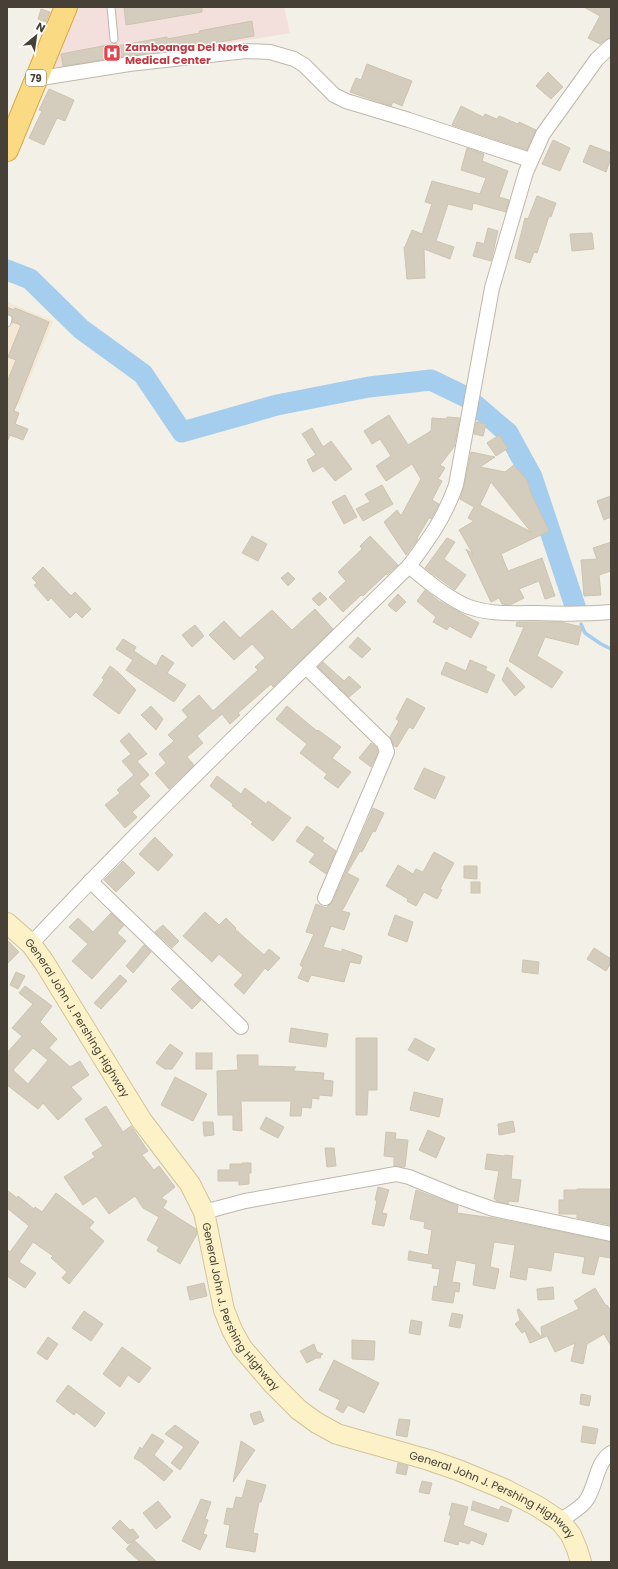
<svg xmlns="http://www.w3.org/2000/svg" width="618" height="1569" font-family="Poppins,sans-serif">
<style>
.commercial{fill:#f4e7d3}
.medical{fill:#f3dfdb}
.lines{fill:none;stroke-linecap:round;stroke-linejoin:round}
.stream{stroke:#a5cdee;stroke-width:3.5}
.river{stroke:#a5cdee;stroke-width:21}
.building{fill:#d4ccbd;stroke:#cfc4b0;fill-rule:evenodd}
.service-casing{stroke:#beb8aa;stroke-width:9}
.minor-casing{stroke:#beb8aa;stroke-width:16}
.secondary-casing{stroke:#d1c498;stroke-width:22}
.trunk-casing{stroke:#d8a53c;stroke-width:24}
.service{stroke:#fff;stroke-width:7}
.minor{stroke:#fff;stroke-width:14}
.secondary{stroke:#fdf2c7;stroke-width:20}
.trunk{stroke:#fada82;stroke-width:22}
.labels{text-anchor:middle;stroke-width:3;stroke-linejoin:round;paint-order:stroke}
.shield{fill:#fff;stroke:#7e7972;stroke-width:1}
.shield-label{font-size:10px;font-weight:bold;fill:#464036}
.health-label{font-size:11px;font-weight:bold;fill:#be3a42;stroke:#fff;text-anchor:start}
.street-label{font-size:11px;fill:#464036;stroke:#fff}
</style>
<rect width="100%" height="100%" fill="#f3f0e7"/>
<polygon class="commercial" points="7,302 53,321 19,405 7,401"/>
<polygon class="medical" points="75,7 284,7 290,33 47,73"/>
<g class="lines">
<polyline class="stream" points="581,624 585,633 601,644 611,649"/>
<g class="river">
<polyline points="7,270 30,279 81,329 143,374 182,432 277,405 369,387 431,380 466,397"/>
<polyline points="474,404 508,433 532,477 576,609"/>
</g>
</g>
<g class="building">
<polygon points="124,7 202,7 202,12 126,25"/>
<polygon points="584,7 611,7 611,38 606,40 600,44 588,38 600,16"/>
<polygon points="41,9 50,12 46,22 38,19"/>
<polygon points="252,21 254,36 175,50 128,56 63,66 61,54 113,44 116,43 117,46 167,37 167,39 200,33 199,31"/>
<polygon points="367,64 412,81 402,106 393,102 391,106 350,92 356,78 361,80"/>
<polygon points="548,72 563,87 551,99 536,86"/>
<polygon points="49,89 74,100 65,121 57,118 44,145 29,138 42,111 39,110"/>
<polygon points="461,106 483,117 485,114 497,119 499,116 518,124 519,122 536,130 527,150 452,125"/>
<polygon points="553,140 570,148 560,171 542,164"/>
<polygon points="590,145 611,153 611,158 606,172 583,162"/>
<polygon points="467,148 484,154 482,161 508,171 499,197 509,200 506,212 473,203 472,210 448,204 436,241 454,247 450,259 424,249 425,278 407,279 404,247 405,247 412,230 422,234 432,204 425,202 432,181 480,194 486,178 461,170"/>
<polygon points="537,196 556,203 551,217 549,216 537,253 534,252 530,263 515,258 525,218 528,219"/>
<polygon points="488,228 498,231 491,261 473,256 477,242 484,244"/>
<polygon points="592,233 594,249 572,251 570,234"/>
<polygon points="7,307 14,310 15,308 49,322 14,411 19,413 15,424 28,429 23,440 10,435 7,442 7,382 16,360 8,357 21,325 12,322 12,316 7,314"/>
<polygon points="389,415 408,445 431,431 432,418 447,419 447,417 460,418 454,447 440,465 445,468 438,479 442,481 432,500 439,504 431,519 429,518 417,538 418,539 406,555 384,522 397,510 401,516 421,479 412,464 386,481 376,466 391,456 380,439 372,444 364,431"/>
<polygon points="476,422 486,424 483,436 474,434"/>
<polygon points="312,428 323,447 331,441 352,469 335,481 323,466 313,472 307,460 316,455 302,434"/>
<polygon points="499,435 508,448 496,456 487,443"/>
<path d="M471,452l24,5 -15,10 25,5 9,-7 13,15 4,13 18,38 -48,23 7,17 34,-13 13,38 -10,3 -6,-18 -20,8 5,9 -10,5 -5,2 -7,-1 -3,-6 -8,4 -25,-53 7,5 -14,-24 15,-9 -6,-3 6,-11 -14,-8 4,-12zM491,482l40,50 -51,-27z"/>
<polygon points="382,485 393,504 363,521 356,509 370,502 365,494"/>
<polygon points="345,495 357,517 344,524 332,502"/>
<polygon points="611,496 611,517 604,520 597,501"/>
<polygon points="252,536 267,544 258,561 242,553"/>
<polygon points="370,536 398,565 387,575 386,574 363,596 361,595 343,612 329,597 346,581 338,572 362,549 360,546"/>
<polygon points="447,538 455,542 444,559 466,575 455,590 425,568"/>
<polygon points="611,542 611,571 599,575 601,595 584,596 581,560 597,559 593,548"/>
<polygon points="43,567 71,596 75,592 91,609 82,618 76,612 70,618 51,598 48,601 34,585 37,583 32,578"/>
<polygon points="288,572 295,579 288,586 281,578"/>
<polygon points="425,590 439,601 479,623 471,638 449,626 447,630 433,622 436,617 417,601"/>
<polygon points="320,592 327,599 319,606 312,599"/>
<polygon points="398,594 406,602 396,612 388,605"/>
<polygon points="315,609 333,629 273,687 271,684 238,713 240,715 230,724 222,714 197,736 203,743 187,757 194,765 169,789 155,773 166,763 159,754 174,741 168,735 188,717 182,710 199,695 213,711 258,670 255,667 265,658 252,644 234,660 209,635 224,621 240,638 272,610 292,630"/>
<polygon points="517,622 561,622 582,627 578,645 545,637 537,656 563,672 552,688 509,661 524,627 516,626"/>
<polygon points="195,625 204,636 192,647 182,635"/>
<polygon points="358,637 371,649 362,658 349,647"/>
<polygon points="123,639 136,647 134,651 156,666 162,655 174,663 167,673 186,685 174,702 126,670 133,660 116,649"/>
<polygon points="470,660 487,667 485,670 495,675 487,693 441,674 446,662 466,671"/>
<polygon points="323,662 344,681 349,676 361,687 349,697 318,667"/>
<polygon points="110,666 118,672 136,690 119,714 93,695 104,680 102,678"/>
<polygon points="507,667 525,687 515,696 502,680"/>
<polygon points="407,698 425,708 413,729 409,727 397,747 394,746 390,737 399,721 396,719"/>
<polygon points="151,706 163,719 156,730 141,715"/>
<polygon points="287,706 317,731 318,730 341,747 332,758 351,772 338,788 324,778 327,774 300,753 307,744 276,719"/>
<polygon points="129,733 147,754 137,761 149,775 139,784 150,796 132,812 137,817 125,828 105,805 120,793 117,790 134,775 122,761 131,754 120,741"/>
<polygon points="371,743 377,748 378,752 371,767 359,758"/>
<polygon points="424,768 445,777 435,799 414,789"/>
<polygon points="217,776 241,794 245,788 266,804 268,801 291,818 273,841 251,824 253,822 232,806 233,804 210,786"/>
<polygon points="373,808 384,813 375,832 373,831 362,852 360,851 347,873 359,879 342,911 350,913 344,930 331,926 323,947 342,952 342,949 362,956 360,964 350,962 344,982 311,975 308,982 298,978 303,967 300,965 314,934 306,932 316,904 326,908 333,901"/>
<polygon points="307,826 324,838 322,841 336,851 326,874 309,862 315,854 296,841"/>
<polygon points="155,837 173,855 158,871 139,854"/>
<polygon points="434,852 454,863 440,889 442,890 437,899 424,892 416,906 407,901 408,899 386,886 398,865 413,874 416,869 423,872"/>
<polygon points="123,861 135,873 116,892 104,880"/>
<polygon points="464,866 477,866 477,879 464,878"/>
<rect x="471" y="882" width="9" height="11"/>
<polygon points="205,912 219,925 226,918 236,928 235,929 264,955 269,949 280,958 268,971 265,968 244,994 234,985 243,975 242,974 219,954 212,962 183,936"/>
<polygon points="111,913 124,925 117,933 126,941 92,979 72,961 88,944 69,927 78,918 93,932"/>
<polygon points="395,915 413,922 407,942 388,935"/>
<polygon points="163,925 179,941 172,948 155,932"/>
<polygon points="7,940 19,952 7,964"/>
<polygon points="144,945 151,952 133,973 126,966"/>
<polygon points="594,948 611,959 611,963 606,971 587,959"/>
<polygon points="523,960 539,962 538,974 522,972"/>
<polygon points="16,972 25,976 18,989 10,985"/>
<polygon points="120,975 127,981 101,1009 94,1003"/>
<polygon points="180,980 201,1000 192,1009 171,989"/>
<path d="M25,986l27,20 -12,16 17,17 -8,9 21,19 10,-6 9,14 -18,12 11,12 -24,21 -15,-17 -5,6 -31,-24v-32l15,-17 -10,-8 21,-24 -14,-11zM33,1048l15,12 -20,24 -15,-14z"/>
<polygon points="291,1028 328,1034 326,1047 289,1042"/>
<polygon points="356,1038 377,1038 377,1090 368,1090 367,1115 356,1115"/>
<polygon points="415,1038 435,1049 428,1061 408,1050"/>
<polygon points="170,1044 183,1053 172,1069 165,1069 156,1063"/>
<rect x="196" y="1053" width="16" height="16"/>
<polygon points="237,1055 258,1055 258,1066 296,1067 293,1071 324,1073 323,1080 333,1081 332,1096 319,1095 319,1099 312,1098 311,1108 302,1107 301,1116 290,1116 291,1101 241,1101 242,1131 233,1130 233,1115 218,1115 217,1071 238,1070"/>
<polygon points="175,1077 207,1094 193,1121 161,1105"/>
<polygon points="414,1092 443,1099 439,1117 410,1110"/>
<polygon points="106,1106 123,1132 131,1126 148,1151 142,1155 154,1170 159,1166 175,1187 161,1198 167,1201 163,1208 196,1229 197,1234 180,1264 157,1251 159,1247 147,1240 159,1217 143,1208 135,1196 109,1214 96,1196 83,1205 64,1177 95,1157 92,1153 103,1146 85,1119"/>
<polygon points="266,1117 284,1127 278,1138 260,1129"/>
<polygon points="513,1121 515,1132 499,1135 498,1124"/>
<polygon points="203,1122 213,1122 214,1135 204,1136"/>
<polygon points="428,1130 445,1138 436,1158 419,1150"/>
<polygon points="386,1132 396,1133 395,1139 408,1140 405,1167 394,1166 394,1157 384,1156"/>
<polygon points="325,1148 334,1148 336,1166 327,1167"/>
<polygon points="487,1154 504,1156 505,1155 513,1156 511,1179 521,1180 518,1202 509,1201 508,1204 496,1201 496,1199 494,1199 499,1171 485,1169"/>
<polygon points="242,1163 251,1163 251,1173 249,1173 249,1184 239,1185 239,1181 218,1181 218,1170 230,1170 230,1164 241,1164 241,1165"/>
<polygon points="378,1187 389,1190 382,1213 387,1214 384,1226 372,1224 377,1200 375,1200"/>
<polygon points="577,1189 611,1189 611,1225 577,1218 577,1214 559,1214 559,1200 564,1200 564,1190 577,1190"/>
<polygon points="7,1190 17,1198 18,1196 34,1209 35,1207 42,1212 56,1193 94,1222 89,1228 104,1241 69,1284 62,1278 67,1272 51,1258 53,1256 33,1242 19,1262 36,1273 25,1288 7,1276 7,1249 10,1252 29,1226 7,1208"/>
<polygon points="416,1190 458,1206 457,1213 493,1218 611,1242 611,1258 599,1256 594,1275 582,1273 585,1257 554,1252 551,1271 528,1267 526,1280 510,1277 515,1245 494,1242 490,1267 499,1269 495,1289 473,1285 476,1264 456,1260 452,1282 460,1283 459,1292 455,1291 453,1303 432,1300 434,1286 437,1287 440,1269 432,1268 433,1264 408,1260 409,1251 428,1255 432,1230 424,1228 425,1222 410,1219"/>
<polygon points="204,1283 207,1296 190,1300 187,1287"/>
<polygon points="553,1287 554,1299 538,1300 537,1289"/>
<polygon points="595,1288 606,1306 607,1305 611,1311 611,1346 604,1334 587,1344 583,1364 571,1361 575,1343 555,1352 547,1336 542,1338 541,1327 579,1309 574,1301"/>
<polygon points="519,1309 542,1338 530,1343 525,1331 522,1333 515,1324 520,1320 517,1310"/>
<polygon points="84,1311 103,1324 91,1341 72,1328"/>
<polygon points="452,1313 463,1315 460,1328 449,1326"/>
<polygon points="411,1320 422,1322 420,1335 409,1333"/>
<polygon points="48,1337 58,1344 47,1360 37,1353"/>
<polygon points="352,1340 375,1341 374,1360 352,1359"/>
<polygon points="314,1344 317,1352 323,1354 320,1356 321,1358 316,1358 307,1363 300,1351"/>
<polygon points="122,1347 151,1368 139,1383 128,1375 120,1387 103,1374"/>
<polygon points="334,1360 379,1383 364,1413 348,1405 343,1413 336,1409 340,1400 319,1390"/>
<polygon points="68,1385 105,1413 95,1427 76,1412 74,1415 56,1401"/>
<polygon points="581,1394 591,1396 589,1406 580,1404"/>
<polygon points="260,1411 264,1421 254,1425 250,1414"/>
<polygon points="399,1419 410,1420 407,1437 396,1435"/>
<polygon points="175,1425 199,1442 180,1470 171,1463 184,1447 165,1434"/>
<polygon points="583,1426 598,1429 595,1444 581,1442"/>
<polygon points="152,1434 164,1441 154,1455 173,1471 164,1481 141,1462 134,1458 140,1447 142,1449"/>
<polygon points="241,1441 255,1450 233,1482"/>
<polygon points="398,1463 408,1466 406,1475 396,1473"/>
<polygon points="247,1480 266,1485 261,1502 259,1502 253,1533 258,1534 255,1552 226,1547 230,1525 224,1524 227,1508 233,1509 236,1497 242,1498"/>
<polygon points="422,1481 432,1483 429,1494 419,1492"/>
<polygon points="201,1499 211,1502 205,1519 208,1520 203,1534 207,1535 200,1550 182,1541"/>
<polygon points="158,1501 171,1517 156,1529 143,1513"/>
<polygon points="473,1501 499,1510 501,1506 512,1510 508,1522 471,1510"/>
<polygon points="452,1503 468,1507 463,1525 487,1534 483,1545 471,1540 469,1544 459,1541 458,1545 444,1541 451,1516 449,1515"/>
<polygon points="120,1520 130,1530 133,1529 139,1537 128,1544 112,1528"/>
<polygon points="134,1540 157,1562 140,1562 126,1549"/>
</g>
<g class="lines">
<defs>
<g id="service">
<polyline points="111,7 114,39"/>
<polyline points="7,323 8,319"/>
</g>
<g id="minor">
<polyline points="35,79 129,64 246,51 270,52 294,59 304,65 334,95 346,101 409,120 530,160"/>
<path d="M409,566c18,15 35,29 55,39 23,10 49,8 73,8 25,1 49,1 74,-1"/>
<polyline points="306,667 384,743 387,752 325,898"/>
<polyline points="90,881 241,1027"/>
<path d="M31,944c121,-130 251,-253 378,-378 20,-27 36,-49 47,-81l36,-197 34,-116 17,-38 54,-75 14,-13"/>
<polyline points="204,1212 245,1201 396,1174 409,1177 453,1195 493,1209 611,1234"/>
<path d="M560,1521c8,-6 18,-11 25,-19 12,-15 10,-39 26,-49"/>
</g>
<g id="secondary">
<path id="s1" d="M7,923l24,21 13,18 98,159 48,63 14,28 20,98 8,20 10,18 31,36 26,26 18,13 20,11 92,26 29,10 46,19 33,17 23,15 11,14 6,14 4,13"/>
</g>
<polyline id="trunk" points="7,150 66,7"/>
</defs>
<use href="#service" class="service-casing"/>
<use href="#minor" class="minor-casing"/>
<use href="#secondary" class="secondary-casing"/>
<use href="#trunk" class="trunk-casing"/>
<use href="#service" class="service"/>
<use href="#minor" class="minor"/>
<use href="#secondary" class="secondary"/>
<use href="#trunk" class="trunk"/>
</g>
<defs>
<symbol id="hospital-square" viewBox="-11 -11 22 22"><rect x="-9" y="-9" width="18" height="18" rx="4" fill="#e0444e" stroke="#fff"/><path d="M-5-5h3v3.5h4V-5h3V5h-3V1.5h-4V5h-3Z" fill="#fff"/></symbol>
</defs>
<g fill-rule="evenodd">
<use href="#hospital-square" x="102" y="43" width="20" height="20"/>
</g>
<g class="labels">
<rect class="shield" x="26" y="70" width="20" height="16" rx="3"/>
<g class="shield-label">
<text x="36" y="82">79</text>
</g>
<g class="health-label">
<text x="125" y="51">Zamboanga Del Norte<tspan x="125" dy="13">Medical Center</tspan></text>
</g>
<g class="street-label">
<text dy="4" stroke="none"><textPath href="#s1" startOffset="119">General John J. Pershing Highway</textPath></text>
<text dy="4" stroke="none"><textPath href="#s1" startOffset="455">General John J. Pershing Highway</textPath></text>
<text dy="4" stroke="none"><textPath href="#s1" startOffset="791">General John J. Pershing Highway</textPath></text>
</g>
</g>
<rect width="618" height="1569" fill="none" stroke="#464036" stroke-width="16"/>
<g transform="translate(36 36) rotate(29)" stroke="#ffffff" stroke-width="3" paint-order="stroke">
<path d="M0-3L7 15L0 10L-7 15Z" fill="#464036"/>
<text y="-6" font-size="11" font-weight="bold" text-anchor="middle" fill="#464036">N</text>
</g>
</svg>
